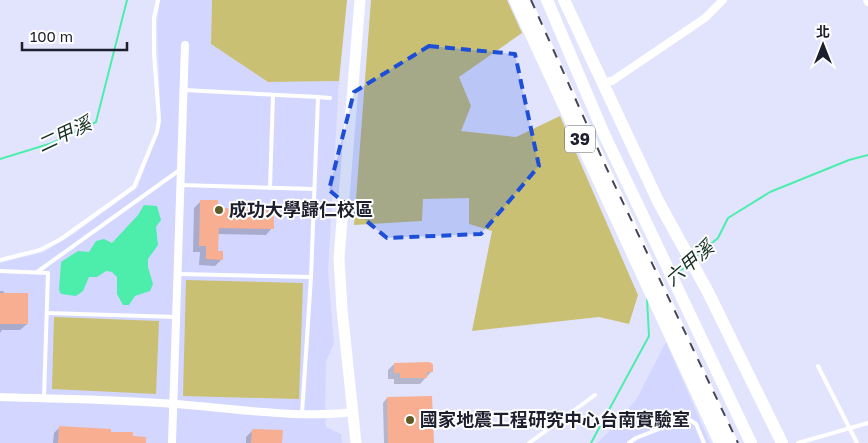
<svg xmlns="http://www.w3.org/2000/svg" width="868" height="443" font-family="'Golos Text','Noto Sans TC',sans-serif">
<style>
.built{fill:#d3d6ff}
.green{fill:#c9c074}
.water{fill:#4dedac}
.shadow{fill:#0003}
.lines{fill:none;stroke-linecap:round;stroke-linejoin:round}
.stream{stroke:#4dedac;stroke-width:2}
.building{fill:#f8ae91}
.lane{stroke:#fff;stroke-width:4}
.street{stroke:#fff;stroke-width:8}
.secondary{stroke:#fff;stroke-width:11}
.primary{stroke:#fff;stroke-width:12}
.rail{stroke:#444557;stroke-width:2;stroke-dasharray:9 9;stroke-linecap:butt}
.marked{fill:#1d4ed8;fill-opacity:0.2;stroke:#1d4ed8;stroke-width:4;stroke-dasharray:10 6;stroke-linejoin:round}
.poi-dot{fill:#615a27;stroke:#fff;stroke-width:2}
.labels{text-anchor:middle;stroke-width:4;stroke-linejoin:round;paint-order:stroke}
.shield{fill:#fff;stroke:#61626d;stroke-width:1}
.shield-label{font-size:16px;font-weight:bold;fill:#1d1e2e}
.poi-label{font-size:18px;font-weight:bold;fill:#1d1e2e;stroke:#fff;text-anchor:start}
.water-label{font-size:19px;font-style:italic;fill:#183125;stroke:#fff}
</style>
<rect width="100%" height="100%" fill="#e2e4fe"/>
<g class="built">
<polygon points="160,0 212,0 211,44 268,82 339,81 328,271 334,344 326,361 325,415 326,427 341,434 342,443 0,443 0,263 44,252 75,233 138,187 161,124 157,25"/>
<polygon points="666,342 710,443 597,443 617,424 637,398"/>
</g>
<g class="green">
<polygon points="212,0 347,0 339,81 268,82 211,44"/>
<polygon points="371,0 507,0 522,33 459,77 471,106 461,131 516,137 560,116 638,295 629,324 599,317 472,331 492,231 469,224 469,198 423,199 422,221 354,225"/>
<polygon points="186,280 303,283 299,399 183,396"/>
<polygon points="54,317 159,321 156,394 52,389"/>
</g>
<polygon class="water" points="144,205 157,206 161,220 156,227 158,245 148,259 148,267 153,284 150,291 135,296 129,305 123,305 117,294 117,277 112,272 106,271 97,277 89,277 83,291 76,296 61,294 59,290 61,262 78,251 89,252 96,241 104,239 112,243 138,215"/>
<g class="shadow">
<polygon points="201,201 217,209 272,228 266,235 217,234 217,252 222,259 215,266 199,265 200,252 193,252 194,208"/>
<polygon points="0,291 3,291 27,324 20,330 2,330 0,333"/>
<polygon points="394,364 432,371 420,384 394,384 394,379 388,379 388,370"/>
<polygon points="387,398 433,443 384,443 383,403"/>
<polygon points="60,427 132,437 144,443 53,443 54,433"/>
<polygon points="252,431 281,443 246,443 246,437"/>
</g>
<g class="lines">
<g class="stream">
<polyline points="0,159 52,143 96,122 127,0"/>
<polyline points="694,258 718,238 728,218 770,192 849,160 868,155"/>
<polyline points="675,275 687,265"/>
<polyline points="591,443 649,336 647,299"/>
</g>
</g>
<g class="building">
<polygon points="200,200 218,200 218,208 274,209 274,229 219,228 218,251 223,251 223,260 206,259 206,246 199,246"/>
<rect x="0" y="293" width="28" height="31"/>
<polygon points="429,362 433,364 433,372 427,372 427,378 400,378 400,373 394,373 394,363"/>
<polygon points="432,396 434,443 388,443 387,397"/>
<polygon points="59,426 111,429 111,432 133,432 133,436 146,437 146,443 58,443"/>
<polygon points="252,429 283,430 282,443 251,443"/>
</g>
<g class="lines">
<g class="lane">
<polyline points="184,90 318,97 311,277 302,414"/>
<polyline points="318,97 330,98"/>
<polyline points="181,185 314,189"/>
<polyline points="270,188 273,95"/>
<polyline points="0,260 40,250 61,239 134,187 157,132 159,120 154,53 154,18 158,0"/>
<polyline points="0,271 48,273 44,397"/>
<polyline points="37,272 181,169"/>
<polyline points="178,274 311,277"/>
<polyline points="47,313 176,317"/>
<polyline points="818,366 857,443"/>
<polyline points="529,443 595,395"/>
<polyline points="629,443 636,438 687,418 696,424 704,443"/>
<polyline points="798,443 868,423"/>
</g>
<g class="street">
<polyline points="867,0 868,2"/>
<polyline points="603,82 612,81 705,18 723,0"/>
<path d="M0,397c58,2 117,2 175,7 59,4 119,15 178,8"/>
<polyline points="172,443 185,45"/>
</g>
<polyline class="secondary" points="356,443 342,309 339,258 360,0"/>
<g class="primary">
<polyline points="515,0 720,443"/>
<polyline points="525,0 732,443"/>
<polyline points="547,0 604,134 751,443"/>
<polyline points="564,0 658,201 708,292 782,443"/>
</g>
<polyline class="rail" points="531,0 606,167 738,443"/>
</g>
<path class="marked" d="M429,46l86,8 24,112 -58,68 -94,4 -58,-48 25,-98z"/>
<g class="poi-dot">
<circle cx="219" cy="210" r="5"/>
<circle cx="410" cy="420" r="5"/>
</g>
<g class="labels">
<rect class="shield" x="565" y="125.5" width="30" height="27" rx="4"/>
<g class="shield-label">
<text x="580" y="145">39</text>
</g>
<g class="poi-label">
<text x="229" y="216">成功大學歸仁校區</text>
<text x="420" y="426">國家地震工程研究中心台南實驗室</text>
</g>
<g class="water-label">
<text transform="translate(64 134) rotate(-25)" y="7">二甲溪</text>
<text transform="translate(689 263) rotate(-41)" y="7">六甲溪</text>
</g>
</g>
<g transform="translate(823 45)" stroke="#ffffff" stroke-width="4" paint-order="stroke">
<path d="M0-4L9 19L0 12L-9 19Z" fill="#1d1e2e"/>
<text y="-8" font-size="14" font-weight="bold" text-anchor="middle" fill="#1d1e2e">北</text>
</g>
<path d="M22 42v8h105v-8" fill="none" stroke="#1d1e2e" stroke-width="2.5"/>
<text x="30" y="42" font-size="15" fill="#1d1e2e" stroke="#ffffff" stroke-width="4" paint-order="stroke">100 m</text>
</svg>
